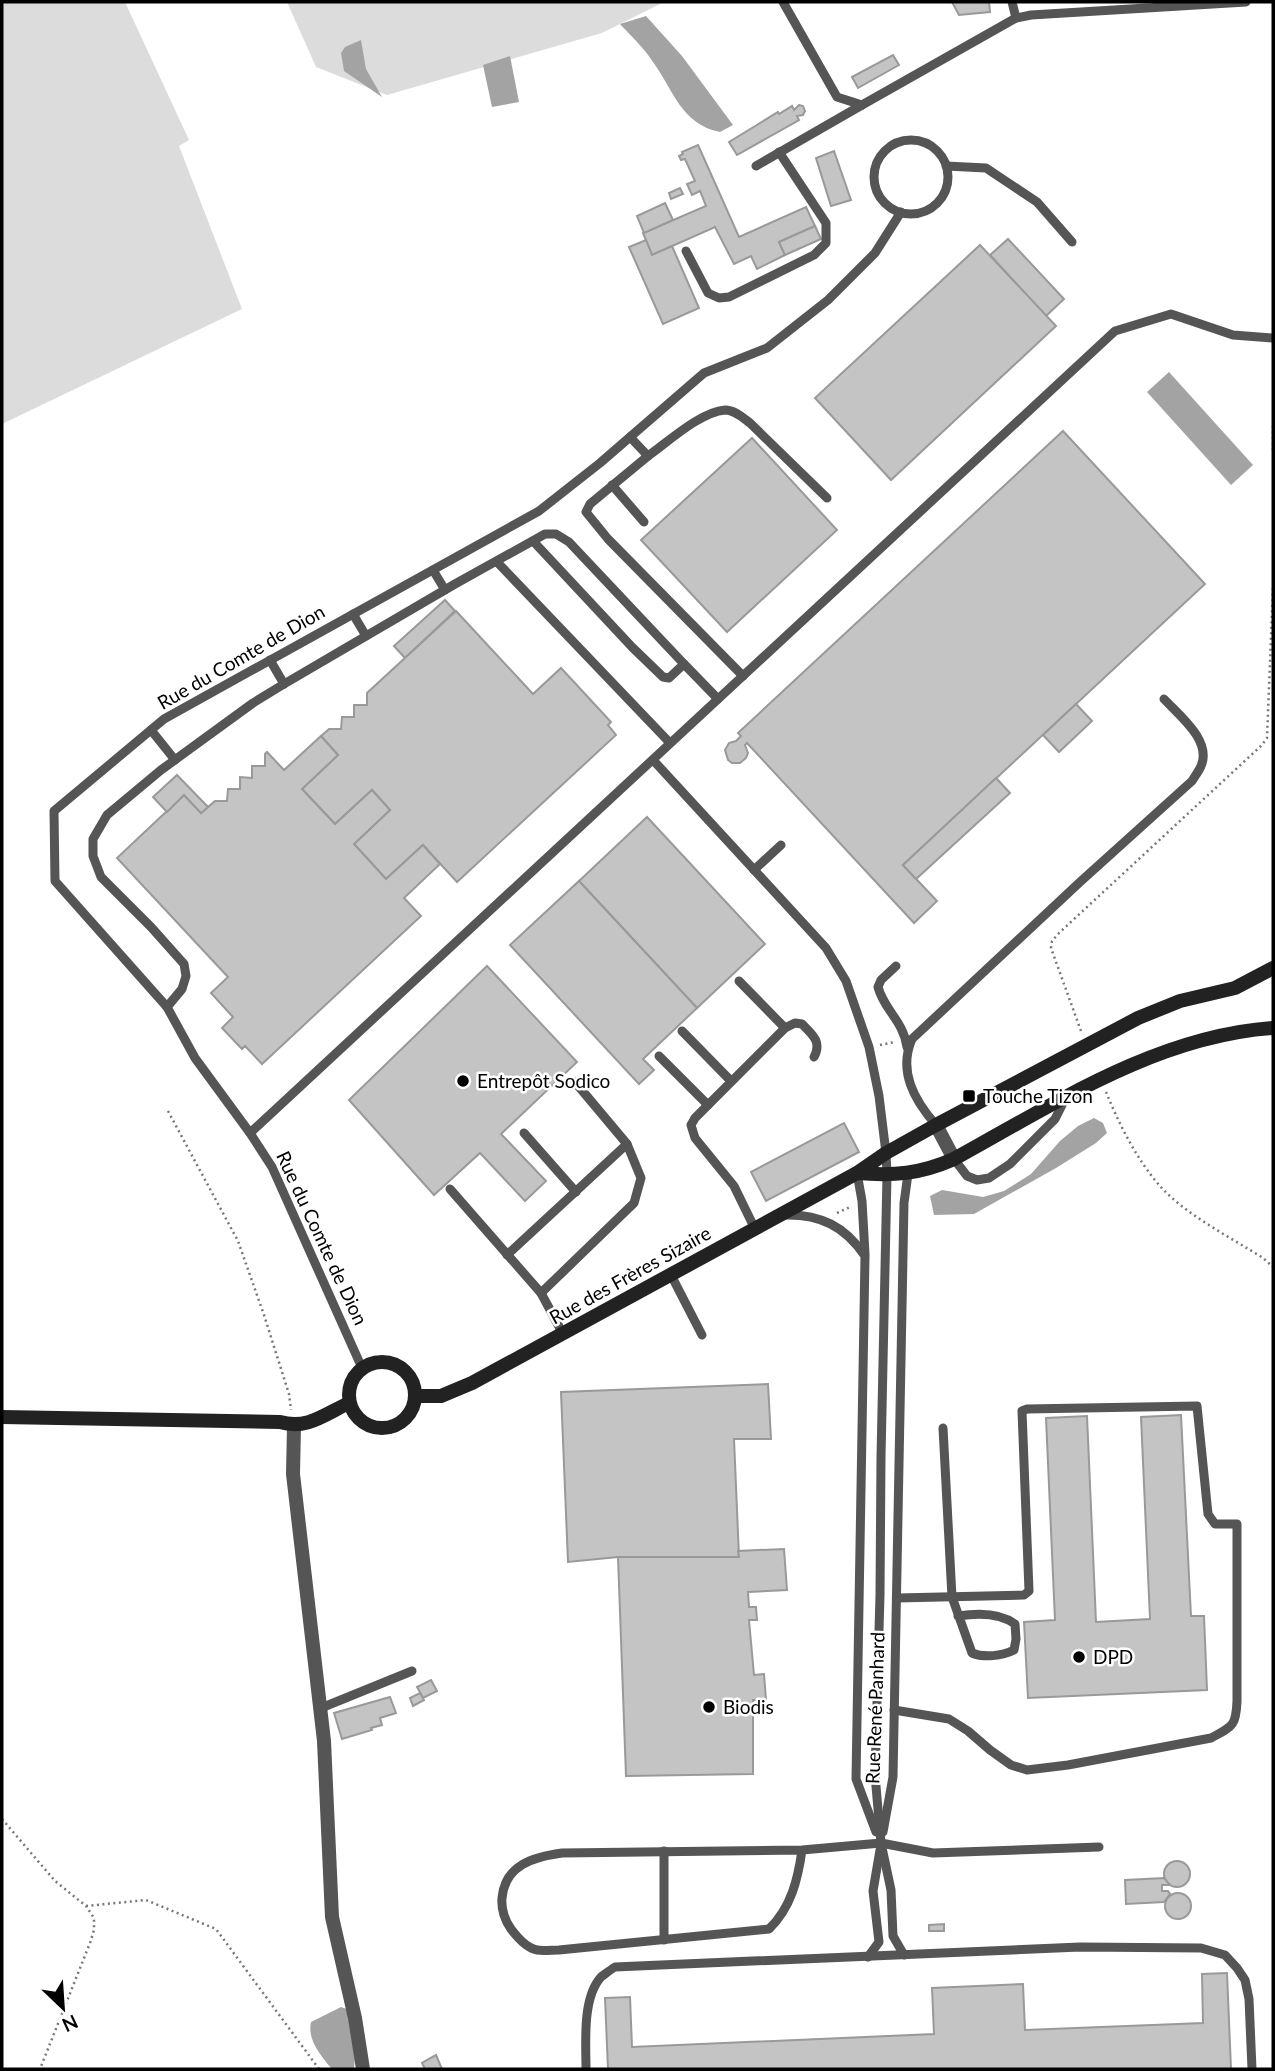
<svg xmlns="http://www.w3.org/2000/svg" width="1275" height="2071" font-family="Lato,sans-serif">
<style>
.green{fill:#dcdcdc}
.water{fill:#a3a3a3}
.building{fill:#c4c4c4;stroke:#999;stroke-width:2}
.lines{fill:none;stroke-linecap:round;stroke-linejoin:round}
.path{stroke:#777;stroke-width:2.5;stroke-dasharray:2 3.5;stroke-linecap:butt}
.lane{stroke:#555;stroke-width:9}
.street{stroke:#555;stroke-width:14}
.secondary{stroke:#222;stroke-width:14}
.poi-dot{fill:#000;stroke:#fff;stroke-width:2.5}
.labels{text-anchor:middle;stroke-width:5;stroke-linejoin:round;paint-order:stroke}
.street-label{font-size:19px;fill:#000;stroke:#fff}
.poi-label{font-size:19px;fill:#000;stroke:#fff;text-anchor:start}
</style>
<rect width="100%" height="100%" fill="#fff"/>
<g class="green">
<polygon points="2,2 125,2 189,140 179,146 242,309 2,424"/>
<polygon points="287,2 664,2 602,33 387,95 316,67"/>
</g>
<g class="water">
<path d="M646,16l36,40 51,69 -13,7c-39,-8 -46,-41 -67,-70 -9,-14 -22,-26 -33,-38z"/>
<polygon points="361,40 366,69 382,97 344,71 341,53 345,47"/>
<polygon points="510,56 519,102 492,107 483,65"/>
<polygon points="1169,372 1253,465 1231,485 1147,392"/>
<polygon points="1094,1118 1103,1123 1107,1133 1096,1143 1056,1168 974,1214 934,1215 930,1196 942,1190 983,1197 1004,1191 1031,1174 1060,1141 1078,1126"/>
<path d="M341,2007l6,2 8,47 -1,13h-22c-11,-13 -25,-29 -21,-47z"/>
</g>
<g class="building">
<polygon points="952,2 989,2 990,12 959,15"/>
<polygon points="893,55 899,65 858,88 852,77"/>
<polygon points="799,105 803,106 805,111 803,115 797,116 799,120 737,155 729,142 778,112 779,114 792,106 794,110"/>
<polygon points="698,145 739,237 806,207 815,226 779,242 785,255 757,269 751,256 734,264 715,227 652,255 643,233 706,206 700,191 692,195 687,184 695,181 685,159 681,160 679,156 683,154 682,152"/>
<polygon points="834,151 851,200 831,206 816,158"/>
<polygon points="680,188 683,194 671,199 669,193"/>
<polygon points="665,203 673,220 644,233 637,216"/>
<polygon points="815,226 821,239 785,255 779,242"/>
<polygon points="1008,239 1064,299 1046,316 990,255"/>
<polygon points="646,240 652,255 672,246 699,308 663,324 629,247"/>
<polygon points="980,245 1056,326 891,480 815,398"/>
<polygon points="1063,431 1205,584 903,865 937,901 914,923 747,743 745,745 748,753 746,758 740,763 732,763 728,760 725,750 729,743 736,741 741,736 738,733"/>
<polygon points="752,438 837,530 727,632 641,540"/>
<polygon points="445,600 455,611 405,658 394,646"/>
<polygon points="456,611 533,694 561,668 611,722 608,725 616,735 457,882 423,845 386,879 354,844 390,810 372,790 335,824 302,789 338,755 321,736 329,729 341,729 342,717 354,717 354,705 367,705 367,693"/>
<polygon points="1076,704 1092,721 1059,752 1043,735"/>
<polygon points="321,736 338,755 302,789 335,824 372,790 390,810 354,844 386,879 423,845 440,864 404,898 421,916 262,1064 245,1046 242,1049 222,1028 233,1017 211,993 228,977 117,858 184,795 201,813 215,801 227,801 228,789 240,789 240,777 252,778 252,766 265,766 265,754 267,752 284,770"/>
<polygon points="177,775 208,807 201,813 184,795 167,812 153,797"/>
<polygon points="996,778 1010,793 916,879 903,865"/>
<polygon points="647,817 765,944 697,1008 579,881"/>
<polygon points="579,881 697,1008 643,1059 654,1070 639,1084 510,945"/>
<polygon points="487,966 577,1062 501,1134 546,1181 525,1201 480,1153 434,1195 349,1100"/>
<polygon points="844,1123 859,1152 766,1201 751,1172"/>
<polygon points="768,1384 771,1439 734,1439 739,1557 618,1557 568,1562 561,1392"/>
<polygon points="1181,1415 1191,1616 1204,1616 1207,1690 1028,1698 1024,1622 1055,1620 1046,1418 1087,1416 1096,1622 1150,1619 1141,1417"/>
<polygon points="784,1549 787,1590 748,1592 749,1607 756,1607 757,1620 749,1620 754,1675 764,1674 766,1700 753,1700 753,1774 626,1776 618,1557 739,1557 738,1551"/>
<polygon points="431,1680 437,1691 423,1698 417,1687"/>
<polygon points="420,1693 424,1700 413,1706 410,1698"/>
<polygon points="390,1697 396,1713 380,1718 382,1725 371,1728 372,1730 342,1739 334,1713"/>
<circle cx="1177" cy="1874" r="13"/>
<polygon points="1164,1878 1170,1885 1162,1885 1162,1891 1168,1891 1170,1894 1164,1902 1126,1904 1125,1880"/>
<circle cx="1178" cy="1906" r="13"/>
<polygon points="944,1924 944,1931 929,1931 929,1925"/>
<polygon points="1227,1973 1231,2069 608,2069 605,1998 630,1997 632,2047 934,2034 932,1988 1023,1984 1025,2030 1203,2023 1202,1974"/>
<polygon points="436,2055 442,2069 425,2069 422,2063"/>
</g>
<g class="lines">
<g class="path">
<polyline points="1273,426 1273,450"/>
<polyline points="1081,1031 1051,948 1052,941 1059,933 1262,745 1267,738 1273,587"/>
<polyline points="880,1045 895,1042"/>
<path d="M1106,1092c13,32 31,68 54,94 26,29 70,51 103,72l10,9"/>
<polyline points="168,1111 238,1241 264,1315 289,1394 291,1410"/>
<polyline points="837,1213 850,1207"/>
<polyline points="2,1819 55,1881 86,1906 94,1918 94,1930 90,1943 40,2069"/>
<polyline points="86,1906 146,1900 216,1929 319,2069"/>
</g>
<g class="lane">
<polyline points="783,2 837,97 862,105 1016,18 1031,15 1246,2"/>
<polyline points="1012,2 1016,18"/>
<circle cx="911" cy="177" r="37"/>
<polyline points="756,166 862,105"/>
<polyline points="946,166 986,168 1037,202 1072,242"/>
<polyline points="686,251 708,293 719,298 729,297 814,255 826,243 826,223 779,152"/>
<path d="M630,437l18,19c20,-14 52,-44 77,-46 10,0 18,8 25,13l77,75"/>
<polyline points="648,456 590,504 586,512 608,539 743,676"/>
<polyline points="612,485 644,522"/>
<polyline points="497,562 670,743"/>
<polyline points="433,570 445,590"/>
<polyline points="353,614 366,636"/>
<polyline points="270,660 284,684"/>
<polyline points="684,664 718,699"/>
<polyline points="151,730 175,760"/>
<polyline points="653,760 826,948 846,981 869,1047 879,1096 886,1153 887,1175 881,1457 880,1595 875,1775 881,1843 891,1890 893,1936 904,1955"/>
<polyline points="754,870 781,845"/>
<path d="M896,966l-15,14 -3,7c6,23 25,33 29,60"/>
<polyline points="739,981 785,1028"/>
<polyline points="167,1007 182,989 186,976 184,964 151,927 101,877 93,856 93,839 107,815 161,770 253,703 284,684 455,584 545,534 556,534 569,542 684,664 669,678 663,677 632,647 533,541"/>
<polyline points="682,1031 731,1081"/>
<polyline points="659,1056 708,1105"/>
<path d="M936,1125c-22,-25 -38,-54 -24,-86l168,-157 112,-101c3,-5 7,-10 9,-15 11,-25 -21,-50 -37,-67"/>
<polyline points="250,1133 1115,331 1171,314 1233,335 1273,338"/>
<polyline points="524,1133 576,1192"/>
<polyline points="954,1159 967,1176 977,1180 989,1178 1010,1164 1055,1119 1066,1097"/>
<polyline points="857,1173 862,1201 865,1254"/>
<polyline points="450,1189 541,1293 563,1334"/>
<path d="M784,1215c36,-1 61,11 81,41l-9,523 20,53"/>
<path d="M755,1229l-21,-43 -39,-48 -4,-13 4,-7 90,-90 10,-5 7,1c11,11 20,18 12,33"/>
<polyline points="507,1255 627,1144"/>
<polyline points="671,1275 702,1335"/>
<polyline points="541,1293 634,1203 641,1178 627,1144 575,1082"/>
<polyline points="362,1368 272,1167 250,1133 195,1058 167,1007 55,881 54,811 164,719 539,511 600,463 704,373 767,348 828,300 875,253 901,212"/>
<path d="M943,1428l9,169 20,56c12,5 30,3 42,-3l2,-11 -1,-15c-16,-12 -38,-11 -57,-8"/>
<polyline points="321,1708 412,1671"/>
<path d="M894,1710l55,9 19,12 22,19 21,15 16,5 41,-5 143,-27c22,-12 25,-12 26,-37v-177h-22l-7,-10 -11,-108 -170,3 -5,2 7,180 -5,4 -127,3"/>
<polyline points="883,1832 893,1777 904,1203 908,1174"/>
<path d="M802,1850c-4,29 -11,58 -33,79l-210,21c-7,0 -16,1 -22,0 -11,-2 -20,-13 -26,-21 -6,-8 -10,-20 -9,-31 3,-33 31,-41 60,-45l240,-3 79,-7 52,10 166,-6"/>
<polyline points="664,1851 664,1940"/>
<polyline points="868,1957 879,1942 873,1891 880,1850"/>
<path d="M586,2069c0,-26 -4,-71 15,-92 4,-3 9,-7 14,-10l465,-20 121,1 24,7 12,13 8,12 4,19 3,70"/>
</g>
<g class="street">
<polyline points="936,1125 954,1159"/>
<polyline points="294,1426 293,1474 324,1741 332,1917 355,2018 363,2069"/>
</g>
<g class="secondary">
<path d="M857,1173c37,3 63,1 97,-14 100,-55 203,-123 319,-131"/>
<circle cx="382" cy="1395" r="33"/>
<polyline points="417,1396 441,1396 472,1383 857,1173 886,1153 936,1125 1138,1018 1180,1001 1235,988 1273,968"/>
<path d="M2,1417l278,5c27,8 45,-8 69,-19"/>
</g>
</g>
<g class="poi-dot">
<circle cx="463" cy="1081" r="7"/>
<rect x="962" y="1089" width="14" height="14" rx="3.5"/>
<circle cx="1079" cy="1657" r="7"/>
<circle cx="709" cy="1707" r="7"/>
</g>
<g class="labels">
<g class="street-label">
<text transform="translate(241 657) rotate(-30)" y="7">Rue du Comte de Dion</text>
<text transform="translate(322 1238) rotate(65)" y="7">Rue du Comte de Dion</text>
<text transform="translate(630 1275) rotate(-29)" y="7">Rue des Frères Sizaire</text>
<text transform="translate(875 1708) rotate(-88)" y="7">Rue René Panhard</text>
</g>
<g class="poi-label">
<text x="477" y="1088">Entrepôt Sodico</text>
<text x="983" y="1103">Touche Tizon</text>
<text x="1093" y="1664">DPD</text>
<text x="723" y="1714">Biodis</text>
</g>
</g>
<rect width="1275" height="2071" fill="none" stroke="#000000" stroke-width="7"/>
<g transform="translate(63 2008) rotate(155)" stroke="#ffffff" stroke-width="5" paint-order="stroke">
<path d="M0-5L12 26L0 18L-12 26Z" fill="#000000"/>
<text y="-10" font-size="19" font-weight="bold" text-anchor="middle" fill="#000000">N</text>
</g>
</svg>
